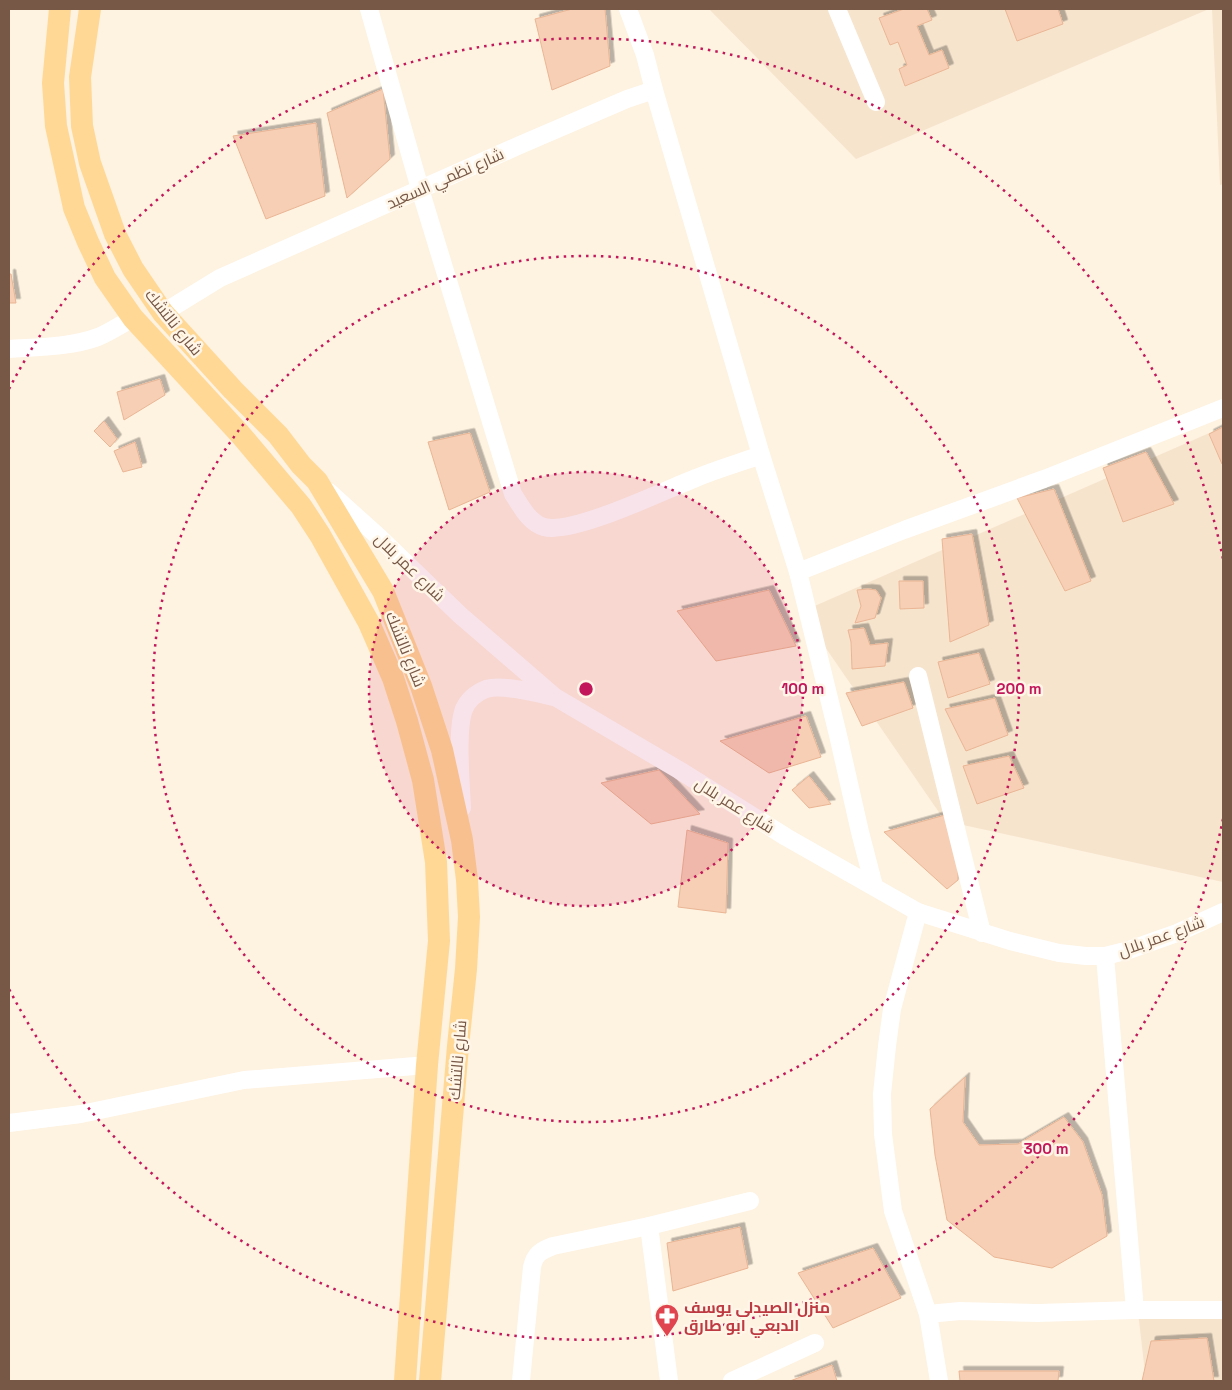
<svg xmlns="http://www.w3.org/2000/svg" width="1232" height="1390" font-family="'Space Grotesk',Cairo,sans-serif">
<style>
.residential{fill:#f6e4cd}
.building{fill:#f6cfb5;stroke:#eab594;filter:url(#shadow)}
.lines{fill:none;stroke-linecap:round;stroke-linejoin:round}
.minor{stroke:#fff;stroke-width:18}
.major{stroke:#ffd896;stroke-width:22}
.ring{fill:none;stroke:#c2185b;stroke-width:2.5;stroke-dasharray:2.5 5}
.labels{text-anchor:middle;stroke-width:5;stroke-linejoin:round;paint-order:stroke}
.street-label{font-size:16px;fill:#775745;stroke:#fff6e8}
.health-label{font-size:16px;font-weight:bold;fill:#be3a42;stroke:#fff6e8;text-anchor:start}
.centre{fill:#c2185b;stroke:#fff6e8;stroke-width:2.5}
.ring-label{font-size:15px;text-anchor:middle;font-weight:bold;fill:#c2185b;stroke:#fff6e8;stroke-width:5;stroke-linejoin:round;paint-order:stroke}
</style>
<defs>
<filter id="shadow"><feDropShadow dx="4.5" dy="-4.5" stdDeviation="0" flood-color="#0004"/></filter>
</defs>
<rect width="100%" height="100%" fill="#fef2e0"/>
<g class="residential">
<polygon points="709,9 1209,9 856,159"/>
<polygon points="1212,9 1223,9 1223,184 1220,185"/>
<polygon points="1223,427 1223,882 945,821 801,612"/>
<polygon points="1138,1312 1223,1319 1223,1381 1146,1381"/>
</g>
<g class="building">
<polygon points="572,9 605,9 610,66 552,90 535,19"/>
<polygon points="904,9 927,9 932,20 917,26 929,55 942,50 949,68 905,86 899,69 907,65 898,42 890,45 879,18"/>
<polygon points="1005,9 1058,9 1063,24 1017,41"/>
<polygon points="383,89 390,159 347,198 327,113"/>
<polygon points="316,123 325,196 266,219 233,136"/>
<polygon points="9,274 11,274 16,303 9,303"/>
<polygon points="160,379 165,395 124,420 117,392"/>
<polygon points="104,421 117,439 110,447 94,431"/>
<polygon points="1223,427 1223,464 1222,464 1209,434"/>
<polygon points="470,433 490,492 449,510 428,442"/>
<polygon points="135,442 142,467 123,472 114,451"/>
<polygon points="1146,452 1174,504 1123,522 1103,468"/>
<polygon points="1054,489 1091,581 1065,591 1017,498"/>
<polygon points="972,534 989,625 950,642 942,539"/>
<polygon points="899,581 923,581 924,608 900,609"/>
<polygon points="868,589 876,590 881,598 875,618 855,623 861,606 857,590"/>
<polygon points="769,590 796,646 716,661 677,611"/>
<polygon points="864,628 870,645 888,643 885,666 852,669 851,642 848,630"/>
<polygon points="979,653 990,684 948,698 938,662"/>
<polygon points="904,682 913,708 862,726 846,693"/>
<polygon points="995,698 1008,735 966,751 945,709"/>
<polygon points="806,716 821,757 769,773 720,741"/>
<polygon points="1009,756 1024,788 977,804 963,766"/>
<polygon points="659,770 700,814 651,824 601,783"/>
<polygon points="809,776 831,804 809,808 792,790"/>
<polygon points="945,815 958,861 958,880 947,889 884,832"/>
<polygon points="687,830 728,843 726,913 678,907"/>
<polygon points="965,1077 963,1122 979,1145 1018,1144 1064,1117 1083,1142 1102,1195 1107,1236 1052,1268 994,1257 947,1220 935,1155 930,1109"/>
<polygon points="740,1227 748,1268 673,1291 667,1243"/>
<polygon points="873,1248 901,1298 833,1328 798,1273"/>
<polygon points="1207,1338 1214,1381 1142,1381 1151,1341"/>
<polygon points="832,1365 837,1381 790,1381"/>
<polygon points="959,1371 1059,1371 1058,1381 960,1381"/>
</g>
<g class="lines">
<g class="minor">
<path d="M369,9l51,180 93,305c8,12 16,29 31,33 29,8 121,-37 152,-49 21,-9 43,-15 65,-23l37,117"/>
<polyline points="837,9 876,102"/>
<polyline points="654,90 761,455"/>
<polyline points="163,313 220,278 520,145 627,99 654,90 645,55 628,9"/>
<path d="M9,349c29,-2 62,-2 89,-12 12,-5 24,-13 35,-19"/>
<polyline points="329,492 380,538 460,615 555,697 679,770 786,837 918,912 1010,941 1059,953 1086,956 1105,956 1129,950 1177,933 1223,912"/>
<polyline points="918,676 982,933"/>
<path d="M462,808c-1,-24 -6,-78 2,-99 4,-9 12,-16 22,-20 17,-5 51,4 68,8"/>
<polyline points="874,886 860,832 838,735 798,572 904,530 1044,479 1223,408"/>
<polyline points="918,912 892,1009 887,1046 882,1094 883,1134 893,1211 928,1314 939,1381"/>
<polyline points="1105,956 1135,1310"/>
<polyline points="9,1123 81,1114 244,1080 427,1065"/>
<polyline points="649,1226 669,1381"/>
<polyline points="928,1314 960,1311 1038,1313 1135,1310 1223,1310"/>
<path d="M521,1381l11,-114c3,-13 8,-16 21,-21l96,-20 101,-25"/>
<polyline points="732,1381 815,1343"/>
</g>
<g class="major">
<polyline points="60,9 53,83 56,126 74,208 88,242 105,278 133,318 240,434 301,506 320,535 369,623 393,678 407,721 423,780 436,862 439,941 427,1065 405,1381"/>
<polyline points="90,9 80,77 82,126 90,163 115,234 133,269 163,313 233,390 278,435 301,465 317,481 383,591 421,686 442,750 462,840 467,880 469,917 466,969 458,1046 430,1381"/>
</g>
</g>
<circle cx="586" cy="689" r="217" fill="#c2185b" fill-opacity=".12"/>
<g class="ring">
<circle cx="586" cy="689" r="217"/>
<circle cx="586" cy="689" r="433"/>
<path d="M1223 819A650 650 0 0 1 9 989M9 389A650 650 0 0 1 1223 559"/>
</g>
<defs>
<symbol id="pharmacy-pin" viewBox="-11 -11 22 30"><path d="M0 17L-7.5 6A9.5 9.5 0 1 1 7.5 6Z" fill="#e0444e" stroke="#fff6e8"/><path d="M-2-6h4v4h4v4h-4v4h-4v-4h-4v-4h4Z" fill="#fff"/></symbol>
</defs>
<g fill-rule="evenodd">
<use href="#pharmacy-pin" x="653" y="1302" width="28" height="38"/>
</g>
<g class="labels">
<g class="street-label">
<text transform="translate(445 178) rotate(-24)" y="6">شارع نظمي السعيد</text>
<text transform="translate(174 322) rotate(51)" y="6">شارع نالتشك</text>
<text transform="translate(410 567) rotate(44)" y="6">شارع عمر بلال</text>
<text transform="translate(406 649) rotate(68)" y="6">شارع نالتشك</text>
<text transform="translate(735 805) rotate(32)" y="6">شارع عمر بلال</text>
<text transform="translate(1161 936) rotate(-20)" y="6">شارع عمر بلال</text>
<text transform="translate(457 1060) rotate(-85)" y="6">شارع نالتشك</text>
</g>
<g class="health-label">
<text x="684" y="1313">منزل الصيدلي يوسف<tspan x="684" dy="18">الدبعي ابو طارق</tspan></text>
</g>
</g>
<circle cx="586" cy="689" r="8" class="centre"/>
<g class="ring-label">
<text x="803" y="694">100 m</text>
<text x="1019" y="694">200 m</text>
<text x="1046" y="1154">300 m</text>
</g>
<rect width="1232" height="1390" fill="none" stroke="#775745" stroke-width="20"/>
</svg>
